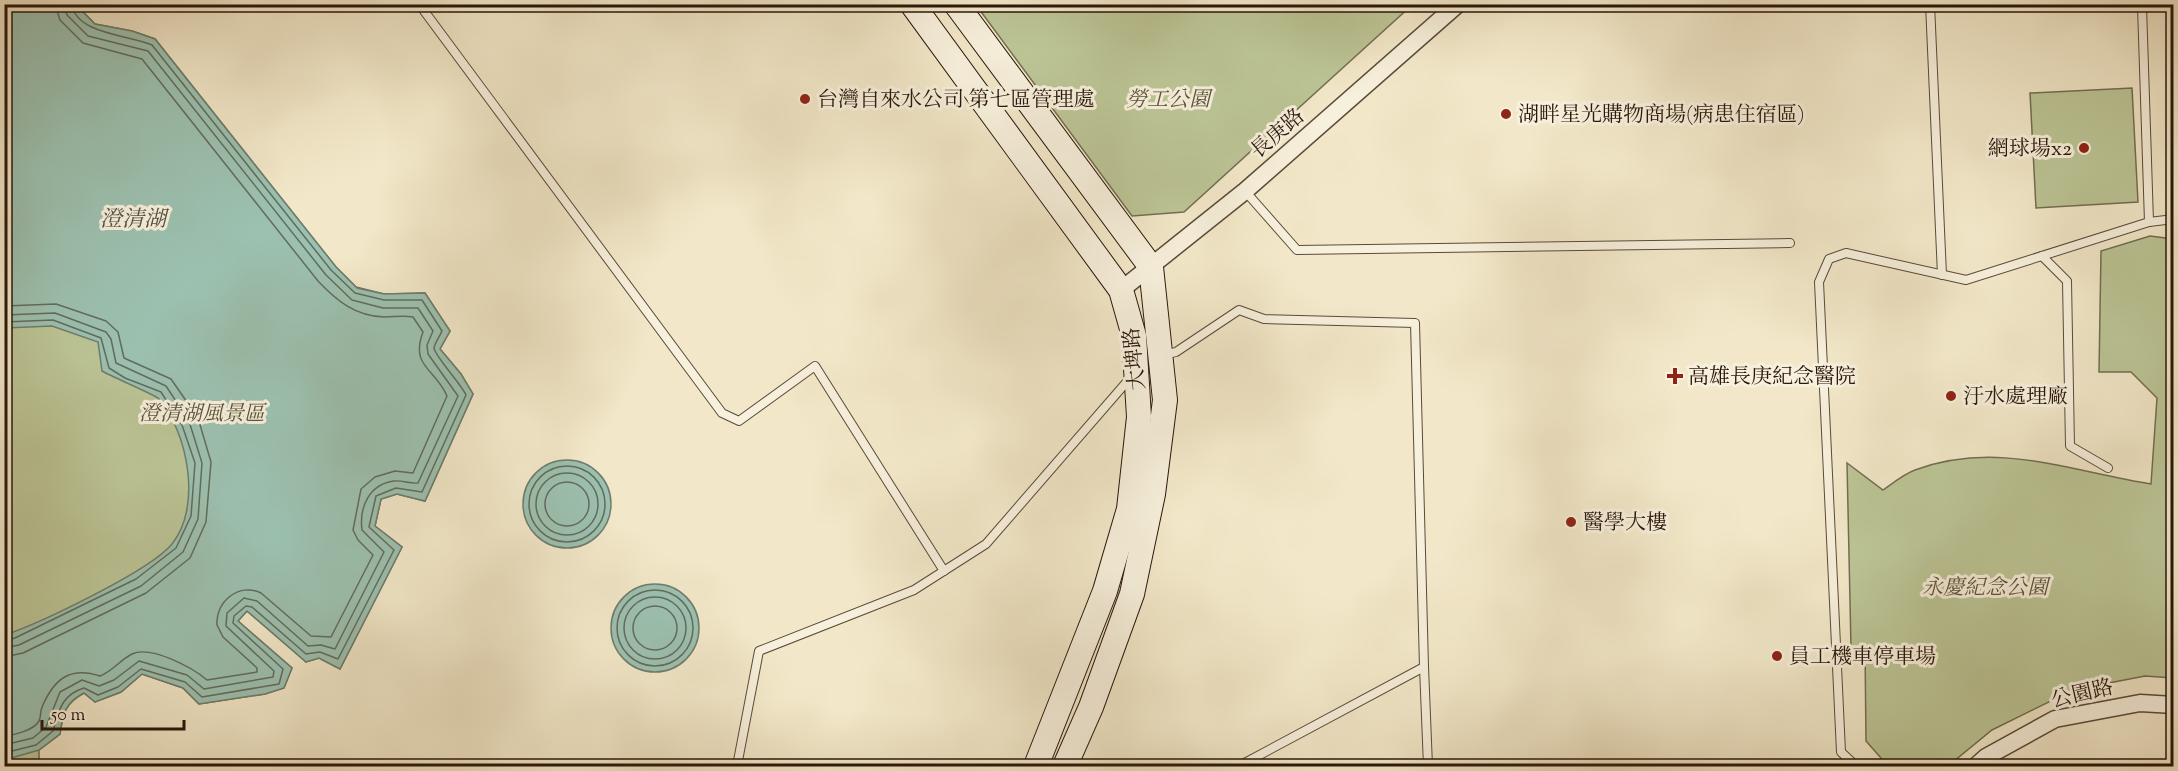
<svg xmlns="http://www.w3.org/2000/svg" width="2178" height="771" font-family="'Sorts Mill Goudy','Noto Serif TC',serif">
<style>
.green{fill:#bcc596;stroke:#726e50;stroke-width:1.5}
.water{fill:#9cc1b0;stroke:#6e7d6e;stroke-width:1.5}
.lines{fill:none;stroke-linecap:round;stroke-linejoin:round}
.shore{stroke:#626c5e;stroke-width:1.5}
.service-casing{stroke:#5b4a3a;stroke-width:10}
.minor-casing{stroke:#5b4a3a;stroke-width:19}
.secondary-casing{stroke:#29160b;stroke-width:26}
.service{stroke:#f7f0dc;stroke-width:8}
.minor{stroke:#f7f0dc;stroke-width:16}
.secondary{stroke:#f7f0dc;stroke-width:24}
.poi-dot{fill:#8f2418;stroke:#f7f0dc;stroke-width:2}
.labels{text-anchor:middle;stroke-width:6;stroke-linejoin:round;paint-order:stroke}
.poi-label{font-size:21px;fill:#29160b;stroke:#f7f0dc;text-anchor:start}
.park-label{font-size:21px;font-style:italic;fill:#5c533c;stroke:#f7f0dc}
.street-label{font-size:21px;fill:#29160b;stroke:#f7f0dc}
.water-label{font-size:22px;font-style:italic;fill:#515245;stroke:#f7f0dc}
</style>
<rect width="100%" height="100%" fill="#f2e8c9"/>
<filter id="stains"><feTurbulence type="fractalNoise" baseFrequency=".00333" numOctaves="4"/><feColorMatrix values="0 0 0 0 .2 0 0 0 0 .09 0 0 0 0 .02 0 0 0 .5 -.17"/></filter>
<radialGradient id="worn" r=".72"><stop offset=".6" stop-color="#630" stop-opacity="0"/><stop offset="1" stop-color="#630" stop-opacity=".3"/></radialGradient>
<g class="green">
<path d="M4,5h72l19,19 37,7 23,8 181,228 20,20 28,7 41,-1 25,38 -10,18 21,25 12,20 -48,107 -28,-7 -16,5 -6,27 27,21 -62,122 -21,-11 -13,4 -59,-51 -9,10 54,47 -8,20 -19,6 -66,10 -16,-16 -41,-14 -21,18 -26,10 -11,-9c-19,10 -21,20 -24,41l-21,16v16h-35z"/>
<polygon points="976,5 1412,5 1184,212 1132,216"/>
<polygon points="2132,88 2138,202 2036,208 2030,93"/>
<path d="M2150,236l23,3v439l-28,-2 -72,14 -81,40 -44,36h-60l-22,-25 -1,-94h-14l-4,-184 36,27c10,-7 21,-16 32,-20 82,-30 154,1 236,14l6,-86 -26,-26h-32l2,-121z"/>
</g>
<g class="water">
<path d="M5,4l71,1 19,19 37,7 23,8 181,228 21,21 27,6 41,-1 25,38 -10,18 21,25 12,20 -48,107 -28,-7 -16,5 -6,27 27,21 -62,122 -21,-11 -13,4 -59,-51 -9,10 54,47 -8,20 -19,6 -66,10 -16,-16 -41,-14 -21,18 -26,10 -11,-9c-19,10 -21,20 -24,41l-21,16 -31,9 -4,-1 1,-123c35,-12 145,-64 167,-91 30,-37 16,-111 -13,-145 -3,-4 -47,-22 -57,-28l-4,-29 -46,-16 -47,2z"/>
<circle cx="567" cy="504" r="44"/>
<circle cx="655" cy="628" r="44"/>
</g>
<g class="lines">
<g class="shore">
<polyline points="4,306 56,304 106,321 118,332 124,358 171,379 198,418 211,462 206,522 190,558 146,593 23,653 4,657"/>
<polyline points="4,315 55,313 106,332 111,339 116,363 166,386 189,421 202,463 198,519 183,552 141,586 19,645 4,648"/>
<polyline points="4,322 53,320 101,338 109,368 125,378 161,392 182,425 195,463 191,516 176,548 136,579 15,638 4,641"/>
<circle cx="567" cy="504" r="38"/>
<circle cx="567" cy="504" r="31"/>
<circle cx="567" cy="504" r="22"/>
<circle cx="655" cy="628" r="38"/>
<circle cx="655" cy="628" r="31"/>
<circle cx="655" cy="628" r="22"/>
<path d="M4,736c10,-1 29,-5 35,-15 2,-3 1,-9 3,-14 12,-28 28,-41 58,-31 13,-5 20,-16 32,-22 19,-9 61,14 75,26l50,-8v-4l-34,-31 -6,-12c-2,-23 22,-43 44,-32l50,43 20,1 42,-82 -15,-15 -5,-10 8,-41 14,-12 20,-6 18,2 34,-77c-12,-28 -37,-29 -24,-64l-10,-15c-9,-2 -19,0 -29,0 -29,-1 -47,-16 -66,-36l-176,-222 -59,-16 -23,-23 -5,-16"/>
<path d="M4,745l29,-7 13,-11 14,-35 22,-12 17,6 15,-6 25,-19 48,14 17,14 69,-12 1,-6 -48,-45 1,-13 17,-15 13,3 51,45 13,-1 14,4 49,-97 -22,-22c-3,-24 8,-46 32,-49 8,-1 16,3 24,2l40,-87 -30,-42 -1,-9 6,-14 -15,-23h-35l-31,-8 -26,-25 -178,-224 -60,-15 -21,-21 -3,-11"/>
<path d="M4,753l32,-8 17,-14c6,-20 8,-36 31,-43l14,7 20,-8 23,-18 44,13 17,15 77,-13 4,-15 -50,-46 1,-7 12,-10 6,1 54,47 14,-2 18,7 56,-109 -25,-23 7,-31 20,-8 26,4 44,-97c-4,-10 -32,-40 -32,-47 1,-6 6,-12 8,-17l-20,-31h-38l-29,-7 -24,-23 -179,-225c-22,-10 -77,-11 -80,-41"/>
</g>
<defs>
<g id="service">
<polyline points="419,4 722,413 739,421 815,366 944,571"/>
<polyline points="1930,4 1942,275"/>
<polyline points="2142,6 2149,222"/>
<polyline points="1245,191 1297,250 1790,243"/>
<polyline points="2042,256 2067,281 2070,446 2108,468"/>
<polyline points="1163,355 1176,352 1239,310 1264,319 1415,323 1424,667 1239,766"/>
<polyline points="1424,667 1428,766"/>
<polyline points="737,766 759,651 914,590 986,544 1131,377"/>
<polyline points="1856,766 1841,752 1819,282 1829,259 1846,253 1966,280 2149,222 2174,219"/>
</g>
<g id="minor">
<polyline points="1121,290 1245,191 1458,4"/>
<polyline points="1976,766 1986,757 2055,719 2140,703 2174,705"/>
</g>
<g id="secondary">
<polyline points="912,4 1121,290 1134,336 1139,417 1129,509 1105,591 1036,766"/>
<polyline points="956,4 1151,267 1165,400 1153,494 1132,594 1091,707 1065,766"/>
</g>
</defs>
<use href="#service" class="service-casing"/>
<use href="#minor" class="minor-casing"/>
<use href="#secondary" class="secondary-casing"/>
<use href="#service" class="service"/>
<use href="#minor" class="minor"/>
<use href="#secondary" class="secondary"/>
</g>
<g class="poi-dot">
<circle cx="805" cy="99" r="6"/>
<circle cx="1506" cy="114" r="6"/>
<circle cx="2084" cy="148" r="6"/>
<path d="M1672 367h6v6h6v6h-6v6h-6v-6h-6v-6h6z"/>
<circle cx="1951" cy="396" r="6"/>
<circle cx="1571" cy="522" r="6"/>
<circle cx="1777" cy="656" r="6"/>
</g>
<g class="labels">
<g class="poi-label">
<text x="817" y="106">台灣自來水公司 第七區管理處</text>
<text x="1518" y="121">湖畔星光購物商場(病患住宿區)</text>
<text x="2072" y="155" text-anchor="end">網球場x2</text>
<text x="1688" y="383">高雄長庚紀念醫院</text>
<text x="1963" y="403">汙水處理廠</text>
<text x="1583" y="529">醫學大樓</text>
<text x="1789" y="663">員工機車停車場</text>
</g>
<g class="park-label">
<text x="1168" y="106">勞工公園</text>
<text x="202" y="420">澄清湖風景區</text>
<text x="1985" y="594">永慶紀念公園</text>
</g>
<g class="street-label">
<text transform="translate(1277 133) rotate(-41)" y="7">長庚路</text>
<text transform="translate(1134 359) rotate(-96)" y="7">大埤路</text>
<text transform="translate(2082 693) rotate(-13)" y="7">公園路</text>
</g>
<g class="water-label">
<text x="133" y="226">澄清湖</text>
</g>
</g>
<rect width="2178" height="771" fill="none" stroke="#f2e8c9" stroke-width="24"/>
<rect x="6" y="6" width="2166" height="759" fill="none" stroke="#29160b" stroke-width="3"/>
<rect x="12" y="12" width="2154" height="747" fill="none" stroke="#29160b" stroke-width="1.5"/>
<path d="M42 720v9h142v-9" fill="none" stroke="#29160b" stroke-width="3"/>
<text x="51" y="720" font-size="18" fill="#29160b" stroke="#f7f0dc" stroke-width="4.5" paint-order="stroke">50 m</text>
<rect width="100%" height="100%" filter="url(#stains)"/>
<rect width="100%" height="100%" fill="url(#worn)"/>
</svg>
